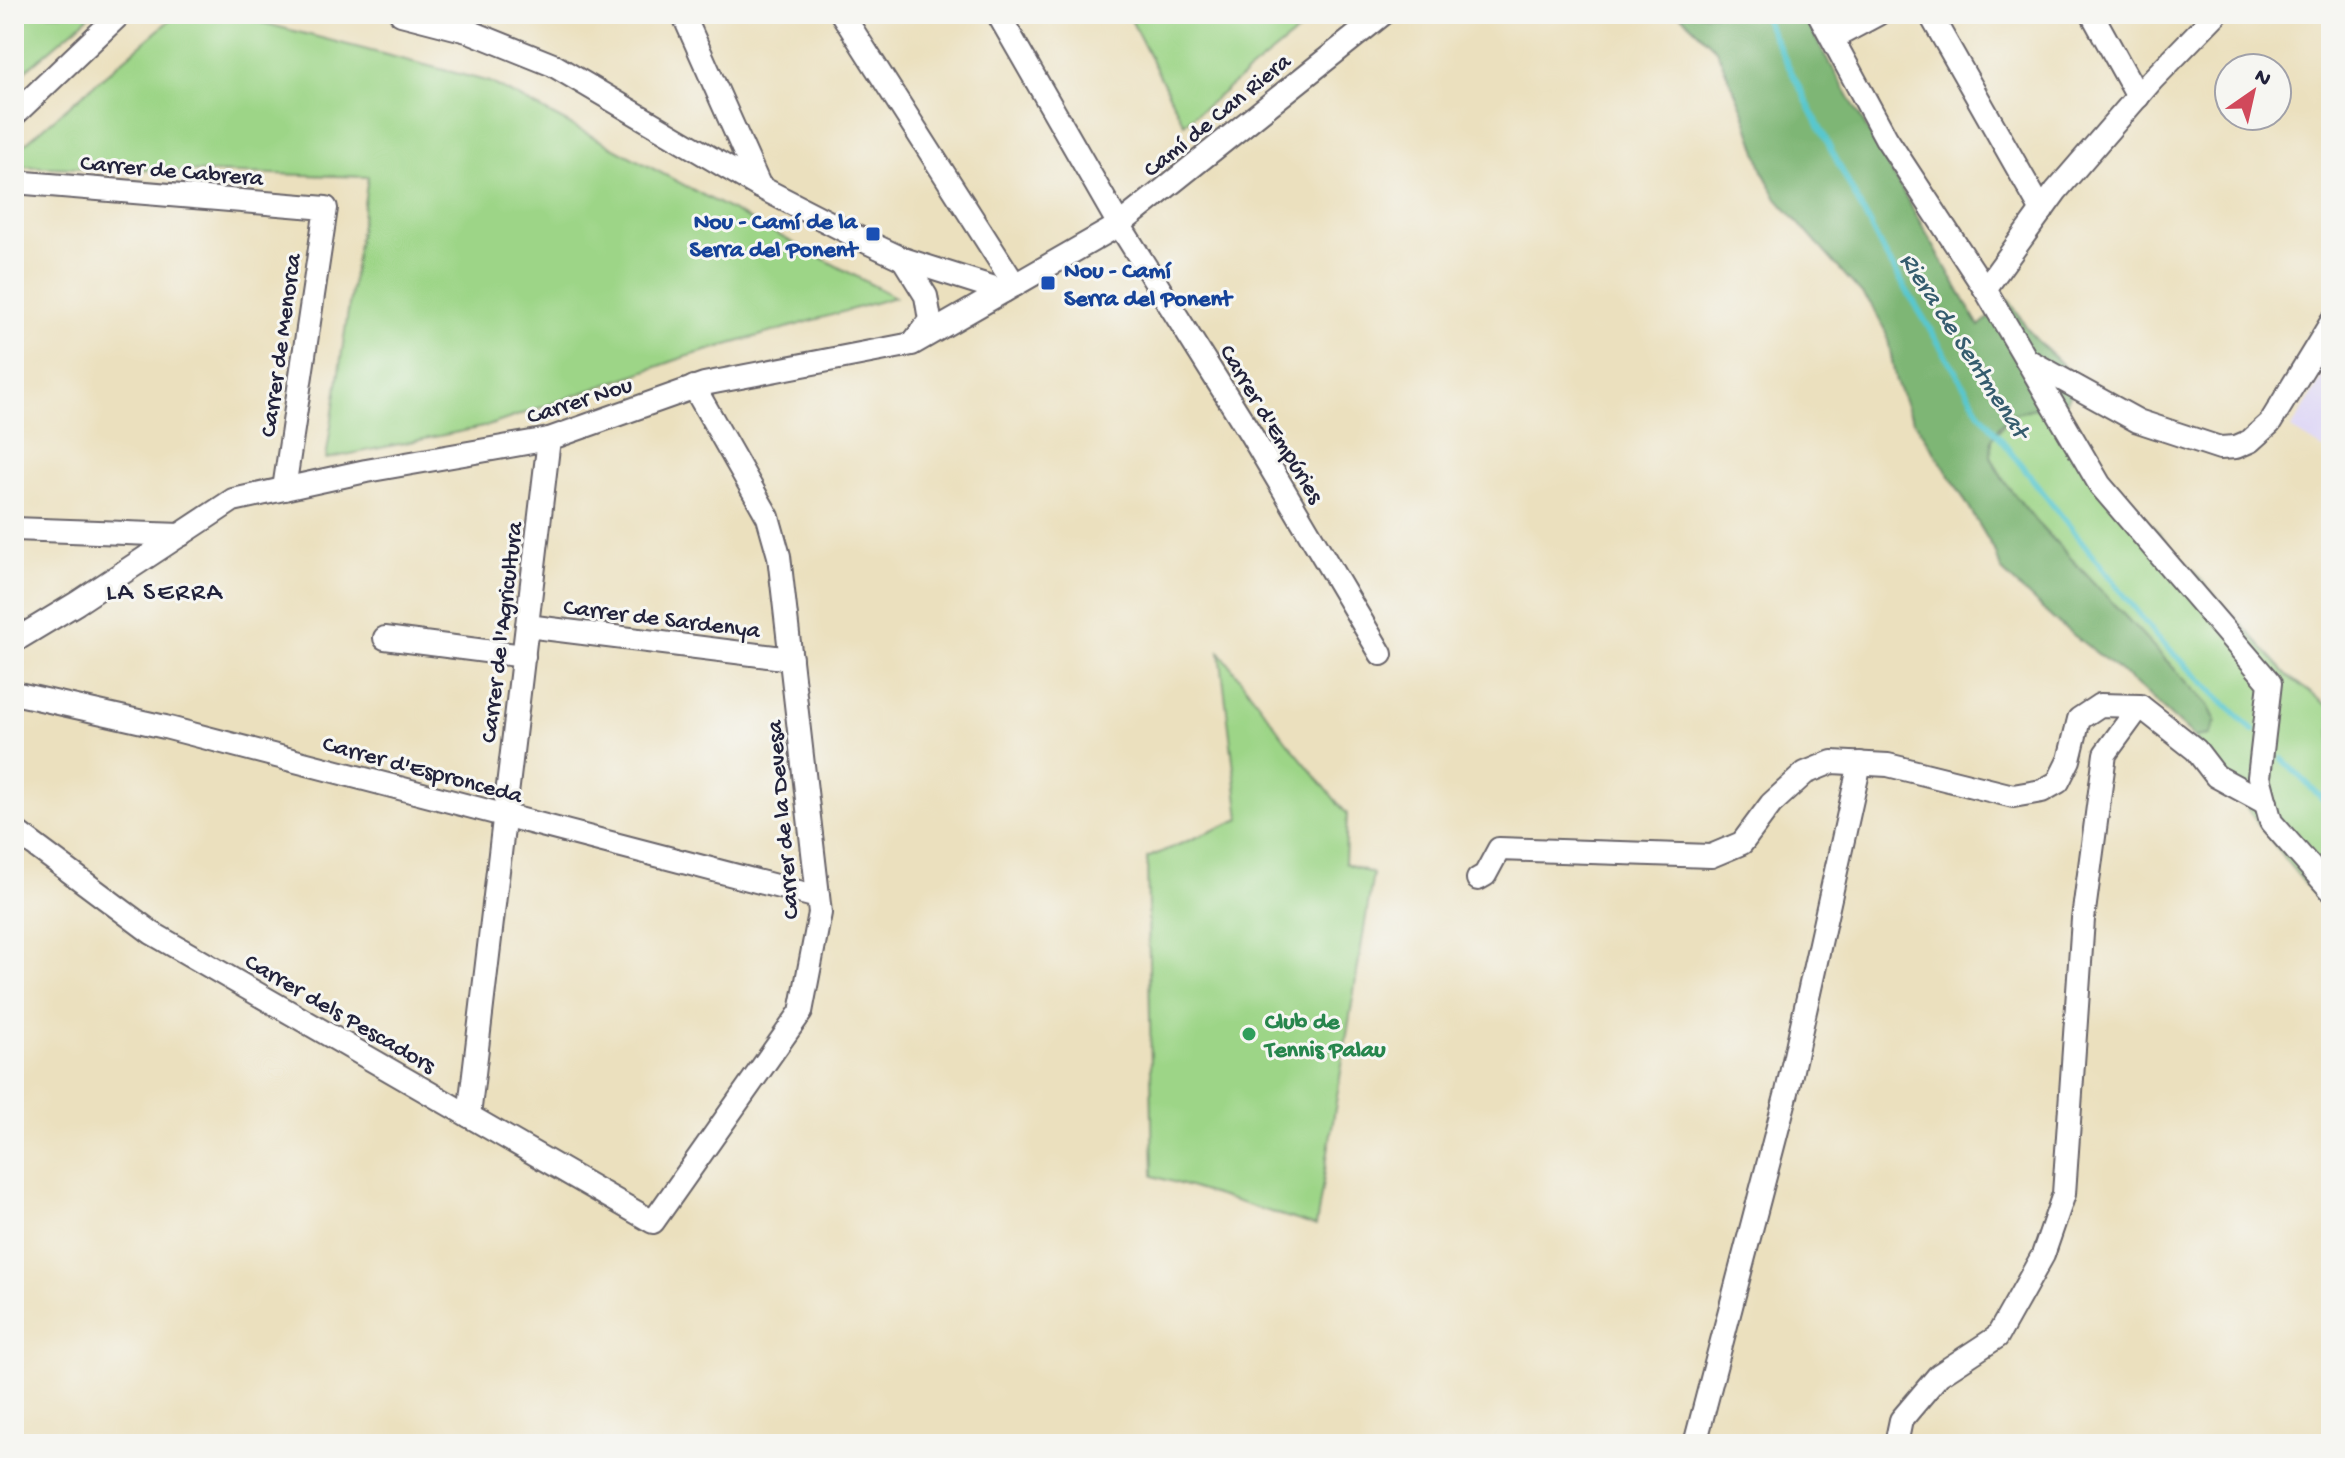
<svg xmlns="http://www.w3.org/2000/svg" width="2345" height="1458" font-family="'Gochi Hand',sans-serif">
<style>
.built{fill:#ddd5f6}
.green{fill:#9dd587;stroke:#607c61;stroke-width:2}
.forest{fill:#7eb674;stroke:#506c58;stroke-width:2}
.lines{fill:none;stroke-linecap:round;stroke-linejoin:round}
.stream{stroke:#59c7ce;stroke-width:6}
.minor-casing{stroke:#686469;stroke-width:26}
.minor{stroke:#fff;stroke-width:22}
.transit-dot{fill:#1a4fb4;stroke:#f6f6f2;stroke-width:3}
.leisure-dot{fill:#2e9e5b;stroke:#f6f6f2;stroke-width:3}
.labels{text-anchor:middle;stroke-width:6;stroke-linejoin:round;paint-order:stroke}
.street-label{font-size:24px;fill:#22223b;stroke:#f6f6f2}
.transit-label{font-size:24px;font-weight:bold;fill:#164399;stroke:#f6f6f2;text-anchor:end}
.leisure-label{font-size:24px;font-weight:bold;fill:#27864d;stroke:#f6f6f2;text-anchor:start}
.water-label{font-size:26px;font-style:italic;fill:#355c6e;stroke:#f6f6f2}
.neighbourhood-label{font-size:26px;letter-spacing:2px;fill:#22223b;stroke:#f6f6f2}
</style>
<rect width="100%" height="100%" fill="#f6f6f2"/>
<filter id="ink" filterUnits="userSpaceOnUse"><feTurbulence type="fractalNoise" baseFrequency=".0125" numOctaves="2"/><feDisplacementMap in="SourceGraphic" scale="16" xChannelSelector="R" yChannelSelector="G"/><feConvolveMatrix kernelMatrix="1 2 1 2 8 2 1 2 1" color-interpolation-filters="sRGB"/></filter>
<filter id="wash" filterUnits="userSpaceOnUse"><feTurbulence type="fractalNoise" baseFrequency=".006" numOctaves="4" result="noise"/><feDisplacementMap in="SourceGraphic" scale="32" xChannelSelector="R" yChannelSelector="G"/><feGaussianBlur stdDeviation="1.8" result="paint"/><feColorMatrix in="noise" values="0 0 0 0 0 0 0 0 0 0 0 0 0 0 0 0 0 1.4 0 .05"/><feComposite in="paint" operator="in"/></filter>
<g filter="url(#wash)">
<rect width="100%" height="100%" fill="#ebe0be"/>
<polygon class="built" points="2331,363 2331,454 2291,429"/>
<g class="green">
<polygon points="14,14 92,14 14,80"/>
<polygon points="177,14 229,14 490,82 895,297 685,357 488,426 326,459 368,177 14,166 14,153"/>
<polygon points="1128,14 1320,14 1184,124"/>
<polygon points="2034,408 2050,413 2289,677 2331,708 2331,915 2287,862 2194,737 2209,735 2216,721 2208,705 2035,520 2005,483 1991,456 1992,439 2012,414"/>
<polygon points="1220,652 1289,744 1347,814 1345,863 1373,874 1316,1226 1153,1176 1147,858 1240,819"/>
</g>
<path class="forest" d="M1679,14h123l177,312 30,-26c8,12 16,26 25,37 15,19 40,27 36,55 -2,12 -9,16 -20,21l-16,-5 -22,6 -12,11 -8,14 -1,17 6,13 8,14 30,37 173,185 8,16 -7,14 -15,2 -59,-54 -82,-64 -52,-49 -5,-17 -44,-74 -43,-66 -13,-31 -9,-48 -16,-30 -94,-105 -13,-25 -20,-62 -28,-63z"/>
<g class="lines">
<g class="stream">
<polyline points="1762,14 1882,249 1981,414 2157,637 2253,731"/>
<polyline points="2282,759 2331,807"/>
</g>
</g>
</g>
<g filter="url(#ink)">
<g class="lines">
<defs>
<g id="minor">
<polyline points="401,14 471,32 553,65 760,187 867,242 903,259 1004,291"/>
<polyline points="683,14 760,187"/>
<polyline points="842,14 1015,285"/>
<polyline points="998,14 1117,221 1250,433 1381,654"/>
<polyline points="1819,14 1886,138 1985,289 2100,485 2270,683 2259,777 2271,822 2331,890"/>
<polyline points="1930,14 2042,211"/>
<polyline points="2092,14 2138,97"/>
<polyline points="1833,38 1878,14"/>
<polyline points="14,115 120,14"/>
<polyline points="14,182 326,208 284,489"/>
<polyline points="903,259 926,296 930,320 915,340"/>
<polyline points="1985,289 2056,191 2152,80 2216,14"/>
<polyline points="2029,361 2138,421 2220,448 2236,447 2250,441 2270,423 2331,323"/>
<polyline points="14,529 181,535"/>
<polyline points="527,626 791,659"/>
<polyline points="385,638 524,656"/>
<polyline points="14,641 77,603 233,500 366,471 549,439 704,384 912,344 1119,225 1383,14"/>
<polyline points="14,693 165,727 818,897"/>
<polyline points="14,830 152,933 653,1222 801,1012 820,913 779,556 768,517 694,387"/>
<polyline points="1478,879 1485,875 1499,849 1711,856 1742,843 1771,804 1805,773 1832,762 1888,765 2013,796 2042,791 2058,782 2069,760 2079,719 2100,705 2140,706 2196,750 2216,776 2266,803"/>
<polyline points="469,1116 549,439"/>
<polyline points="1695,1444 1787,1092 1860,763"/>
<polyline points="1896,1444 1901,1420 1939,1375 1997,1337 2043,1255 2064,1194 2083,919 2105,754 2140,706"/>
</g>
</defs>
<use href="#minor" class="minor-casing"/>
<use href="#minor" class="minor"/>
</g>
</g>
<g class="transit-dot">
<rect x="865" y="226" width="16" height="16" rx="4"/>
<rect x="1040" y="275" width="16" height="16" rx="4"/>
</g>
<circle class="leisure-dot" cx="1249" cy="1034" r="8"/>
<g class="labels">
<g class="street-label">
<text transform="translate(1216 114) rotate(-39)" y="8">Camí de Can Riera</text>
<text transform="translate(172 169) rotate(5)" y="8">Carrer de Cabrera</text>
<text transform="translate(279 345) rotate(-82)" y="8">Carrer de Menorca</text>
<text transform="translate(579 399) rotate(-18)" y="8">Carrer Nou</text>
<text transform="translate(1273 423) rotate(59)" y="8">Carrer d'Empúries</text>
<text transform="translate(662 617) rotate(7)" y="8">Carrer de Sardenya</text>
<text transform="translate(500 632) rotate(-83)" y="8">Carrer de l'Agricultura</text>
<text transform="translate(423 768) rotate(15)" y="8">Carrer d'Espronceda</text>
<text transform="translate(781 820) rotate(-95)" y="8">Carrer de la Devesa</text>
<text transform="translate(341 1012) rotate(30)" y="8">Carrer dels Pescadors</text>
</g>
<g class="transit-label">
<text x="857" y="228">Nou - Camí de la<tspan x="857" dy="28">Serra del Ponent</tspan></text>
<text x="1064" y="277" text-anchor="start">Nou - Camí<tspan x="1064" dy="28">Serra del Ponent</tspan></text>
</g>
<g class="leisure-label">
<text x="1265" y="1028">Club de<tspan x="1265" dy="28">Tennis Palau</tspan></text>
</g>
<g class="water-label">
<text transform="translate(1966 344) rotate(57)" y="9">Riera de Sentmenat</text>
</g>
<g class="neighbourhood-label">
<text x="165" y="599">LA SERRA</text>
</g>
</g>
<rect width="2345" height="1458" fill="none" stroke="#f6f6f2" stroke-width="48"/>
<g transform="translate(2253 92) rotate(34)"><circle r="38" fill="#f6f6f2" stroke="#a1a1a9" stroke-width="2"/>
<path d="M0-6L14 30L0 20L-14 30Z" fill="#d1495b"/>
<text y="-12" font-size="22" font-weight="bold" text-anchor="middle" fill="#22223b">N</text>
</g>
</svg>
